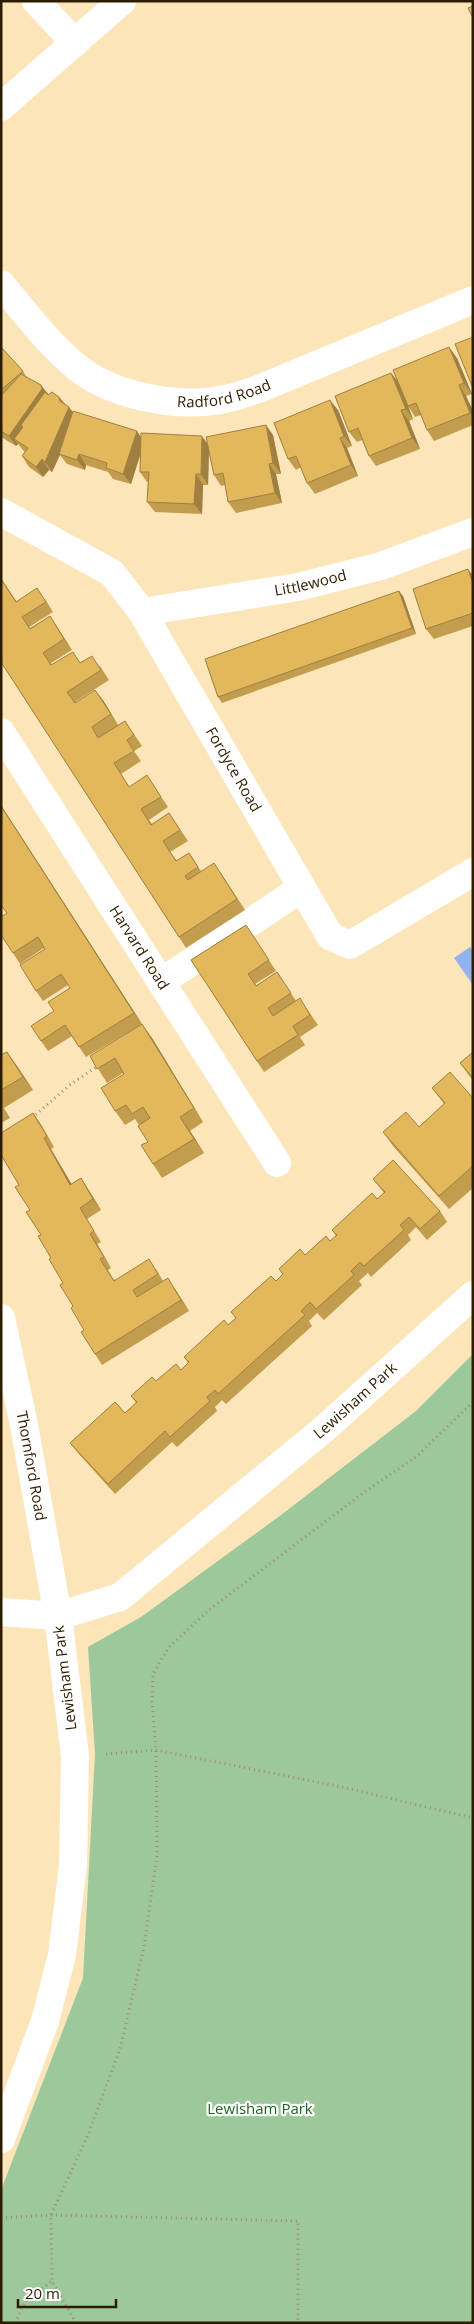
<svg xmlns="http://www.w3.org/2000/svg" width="474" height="2324" font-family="'Open Sans',sans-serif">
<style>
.green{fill:#9dc89c}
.water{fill:#93b2f1}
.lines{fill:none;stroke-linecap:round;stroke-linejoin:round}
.path{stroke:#a28f69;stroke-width:3;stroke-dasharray:1 4;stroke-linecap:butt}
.minor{stroke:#fff;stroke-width:28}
.wall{fill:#c39d4e}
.shaded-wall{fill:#9f8040}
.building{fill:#e3b75b;stroke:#9f8040}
.labels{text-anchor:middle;stroke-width:4.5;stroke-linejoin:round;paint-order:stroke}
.street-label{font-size:15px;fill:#2c1d00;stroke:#fff}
.park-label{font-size:15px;fill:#1f6422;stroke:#fff}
</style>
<rect width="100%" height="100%" fill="#fce5b8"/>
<polygon class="green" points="473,1354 473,2323 1,2323 1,2190 83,1978 95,1754 88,1647 141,1617 281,1515 416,1411"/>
<polygon class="water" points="470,947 473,951 473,985 454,958"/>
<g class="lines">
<g class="path">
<polyline points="32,1118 71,1084 98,1066"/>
<polyline points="106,1754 156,1750 342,1787 473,1818"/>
<polyline points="1,2218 51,2215 298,2221 298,2323"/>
<polyline points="15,2323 25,2302 52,2281"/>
<polyline points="76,2323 52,2281 51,2215 88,2135 120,2049 144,1947 157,1855 156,1750 152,1702 153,1674 169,1647 209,1610 363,1493 417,1456 473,1402"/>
</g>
<g class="minor">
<polyline points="36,1 75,43"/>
<polyline points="1,107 122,1"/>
<path id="s1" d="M1,284c23,27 45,57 72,80 36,32 105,45 152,35 12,-2 24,-7 36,-11l212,-88"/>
<path id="s2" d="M1,512l111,61 30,39 188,324 20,9 123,-73"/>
<path id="s3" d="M142,612l156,-25 83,-21 92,-34"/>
<path id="s4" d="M1,732l276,431"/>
<polyline points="161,982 302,888"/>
<path id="s5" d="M1,1318l23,107 34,191 -57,-4"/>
<path id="s6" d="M1,2139l44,-118 17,-66 11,-90 2,-109 -17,-140 62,-19 204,-168 149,-134"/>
</g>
</g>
<g class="wall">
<polygon points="1,347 23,371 27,378 48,394 59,397 65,404 72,412 141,438 207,443 273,435 281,474 276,474 282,503 236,513 228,502 225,485 221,486 214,475 209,453 208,485 203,485 202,514 155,512 147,502 148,482 147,482 140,472 141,453 131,484 113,479 108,472 86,465 85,470 67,464 60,455 52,472 49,470 43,477 29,467 22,456 25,452 22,449 18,444 16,446 1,437"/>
<polygon points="457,358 472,394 466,396 473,411 473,425 434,441 427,430 421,415 415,417 408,406 413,419 409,421 420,449 376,466 369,456 362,440 357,442 349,432 391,373 398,381"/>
<polygon points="338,410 352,446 347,448 358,476 315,494 307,483 301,467 296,470 288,459"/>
<polygon points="473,573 473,626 434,639 426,629 471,574"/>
<polygon points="1,578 17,602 45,599 53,612 29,627 30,628 50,616 72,650 51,663 52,665 81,663 100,666 109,680 75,702 103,700 118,725 125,721 142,746 134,751 141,761 121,774 129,787 154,786 168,807 149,820 152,824 169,813 188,841 170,852 177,861 189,853 201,871 221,873 245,910 186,948 1,662"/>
<polygon points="403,596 416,634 222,703 218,697"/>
<polygon points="1,805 142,1024 86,1057 72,1036 48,1051 41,1041 54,1011 70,988 68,985 43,1001 36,991 45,949 44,948 20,964 13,953 7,913 3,907 1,908"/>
<polygon points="246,925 276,971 255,984 256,986 277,972 296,1001 307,1009 318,1025 300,1037 305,1045 264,1072 191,960"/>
<polygon points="152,1038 203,1122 190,1131 204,1153 162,1178 153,1164 148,1142 139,1125 135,1119 125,1125 115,1111 124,1074 123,1073 107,1083 90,1056"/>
<polygon points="7,1052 33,1090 4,1108 10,1118 1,1123 1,1055"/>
<polygon points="473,1052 473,1081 460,1063"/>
<polygon points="432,1088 473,1098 473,1188 449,1209 393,1146 383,1132 419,1127 444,1104"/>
<polygon points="33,1113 54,1147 51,1149 71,1184 81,1178 101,1210 87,1219 101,1242 97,1244 111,1268 108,1270 114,1280 156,1269 163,1281 175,1289 189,1311 102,1365 95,1354 73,1306 63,1283 51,1258 30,1210"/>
<polygon points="373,1179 440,1211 447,1222 427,1240 416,1227 408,1235 411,1240 371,1277 368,1273 359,1281 362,1285 324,1320 317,1313 309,1321 312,1326 226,1404 222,1400 215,1407 217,1411 177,1447 172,1442 115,1494 78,1453 70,1443 125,1413 136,1403 131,1396 156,1381 181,1370 188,1363 184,1357 228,1325 236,1318 231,1312 276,1281 283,1274 279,1269 330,1241 336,1236 332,1230 377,1199 384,1193"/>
</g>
<g class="shaded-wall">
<polygon points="449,347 457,358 472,394 464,383"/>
<polygon points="391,373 399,383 413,419 406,409"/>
<polygon points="41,385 49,395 23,427 21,425 26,432 14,439 18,444 16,446 9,436"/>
<polygon points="459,385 466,396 473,411 473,416 470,413"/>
<polygon points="59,397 67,407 60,401"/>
<polygon points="330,400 338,410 352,446 344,436"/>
<polygon points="69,407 77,418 52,472 45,462"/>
<polygon points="401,410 409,421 420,449 412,438"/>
<polygon points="266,425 273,435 281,474 273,463"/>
<polygon points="137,431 144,442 131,484 123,474"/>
<polygon points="202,436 209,446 208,485 201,474"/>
<polygon points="340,438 347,448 358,476 351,465"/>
<polygon points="79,454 86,465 85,470 77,460"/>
<polygon points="42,459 49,470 43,477 36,467"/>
<polygon points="269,464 276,474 282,503 275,493"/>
<polygon points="196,474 203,485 202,514 194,504"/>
<polygon points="468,569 473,576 473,584"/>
<polygon points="399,591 403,596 416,634 412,628"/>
<polygon points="50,616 57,627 72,650 64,639"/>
<polygon points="95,690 103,700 118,725 111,714"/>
<polygon points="1,805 142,1024 134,1013"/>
<polygon points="142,1024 152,1038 203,1122 194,1108"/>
<polygon points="7,1052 17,1066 33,1090 23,1077"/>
<polygon points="33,1113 40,1123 54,1147 47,1136"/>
<polygon points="180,1117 190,1131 204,1153 194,1139"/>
<polygon points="44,1138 51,1149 78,1195 70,1185"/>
<polygon points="81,1178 88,1189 101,1210 93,1199"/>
<polygon points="90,1234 97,1244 111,1268 104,1257"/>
<polygon points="168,1278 189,1311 181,1300"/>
</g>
<g class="building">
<polygon points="473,6 473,18 468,8"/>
<polygon points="473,337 473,386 472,386 455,344"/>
<polygon points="1,347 23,371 1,390"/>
<polygon points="449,347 464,383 459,385 470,413 427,430 416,403 408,406 393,370"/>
<polygon points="391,373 406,409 401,410 412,438 369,456 358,428 349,432 335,396"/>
<polygon points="21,374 41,385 42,389 9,436 1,431 1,396"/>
<polygon points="45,392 48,395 52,392 59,397 60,401 69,407 45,462 42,459 36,467 22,456 28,448 14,439 23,427 21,425"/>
<polygon points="330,400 344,436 340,438 351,465 307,483 296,456 288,459 274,423"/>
<polygon points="73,411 137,431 123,474 106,468 107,463 79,454 77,460 59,454"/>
<polygon points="266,425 273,463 269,464 275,493 228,502 223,473 214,475 206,437"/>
<polygon points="141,433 202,436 201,474 196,474 194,504 147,502 149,472 140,472"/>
<polygon points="468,569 473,584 473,613 426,629 413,589"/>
<polygon points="1,579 16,602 37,588 46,602 22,617 30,629 50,616 64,639 43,653 51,665 73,652 80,663 92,656 101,670 67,692 75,703 95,690 111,714 92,727 98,738 125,721 134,735 127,740 134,751 114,763 129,787 147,775 161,797 141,809 151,825 169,813 180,830 163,841 176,861 189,853 198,867 185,876 188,880 214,863 237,899 179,937 1,662"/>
<polygon points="399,591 412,628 218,697 205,659"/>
<polygon points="1,806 134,1013 79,1047 65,1025 41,1041 31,1026 54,1011 48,1002 70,988 61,974 36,991 20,965 45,949 38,937 13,953 1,935 1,917 7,913 1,905"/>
<polygon points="246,925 269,960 248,974 256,986 277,972 291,993 268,1008 273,1016 300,998 310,1015 293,1026 298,1035 257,1061 191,960"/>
<polygon points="142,1024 194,1108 180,1117 194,1139 153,1164 141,1145 148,1142 138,1126 150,1118 143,1107 132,1114 126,1105 115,1111 101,1088 124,1074 115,1058 97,1069 90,1056"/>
<polygon points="7,1052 23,1077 1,1090 1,1055"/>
<polygon points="473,1052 473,1078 460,1063"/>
<polygon points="450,1072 473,1098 473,1166 439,1196 383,1132 406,1112 419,1127 445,1103 432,1088"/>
<polygon points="33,1113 47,1136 44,1138 70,1185 81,1178 93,1199 80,1208 94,1231 90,1234 104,1257 100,1259 114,1281 149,1259 158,1274 133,1290 137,1297 168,1278 181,1300 95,1354 81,1332 84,1330 71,1308 73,1306 60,1285 63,1283 49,1259 51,1258 38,1236 41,1235 26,1212 30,1210 15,1187 19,1185 1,1155 1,1133"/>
<polygon points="393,1160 440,1211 420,1229 409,1217 400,1225 404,1230 364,1266 360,1262 351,1271 354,1275 316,1309 310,1302 301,1311 305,1315 218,1394 215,1390 207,1397 210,1401 170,1437 165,1431 108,1484 70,1443 115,1402 125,1413 137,1402 131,1396 152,1377 156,1381 176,1364 181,1370 189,1362 184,1357 224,1320 228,1325 236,1318 231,1312 271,1276 276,1281 283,1274 279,1269 300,1249 305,1255 326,1236 330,1241 337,1235 332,1230 372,1193 377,1199 385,1192 373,1179"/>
</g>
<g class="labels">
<g class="street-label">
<text dy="5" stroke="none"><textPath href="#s1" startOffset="268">Radford Road</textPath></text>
<text dy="5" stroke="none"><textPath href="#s3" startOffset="171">Littlewood</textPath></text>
<text dy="5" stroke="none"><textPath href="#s2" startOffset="358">Fordyce Road</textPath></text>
<text dy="5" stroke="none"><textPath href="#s4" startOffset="256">Harvard Road</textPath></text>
<text dy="5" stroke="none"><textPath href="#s6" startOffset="906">Lewisham Park</textPath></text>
<text dy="5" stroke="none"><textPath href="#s5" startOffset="151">Thornford Road</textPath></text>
<text transform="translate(65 1678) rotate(-97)" y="5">Lewisham Park</text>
</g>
<g class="park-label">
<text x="260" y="2114">Lewisham Park</text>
</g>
</g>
<rect width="474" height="2324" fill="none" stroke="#2c1d00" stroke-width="5"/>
<path d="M18 2299v8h98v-8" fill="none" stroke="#2c1d00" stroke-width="2.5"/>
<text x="25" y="2299" font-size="15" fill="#2c1d00" stroke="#ffffff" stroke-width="4" paint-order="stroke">20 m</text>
</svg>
